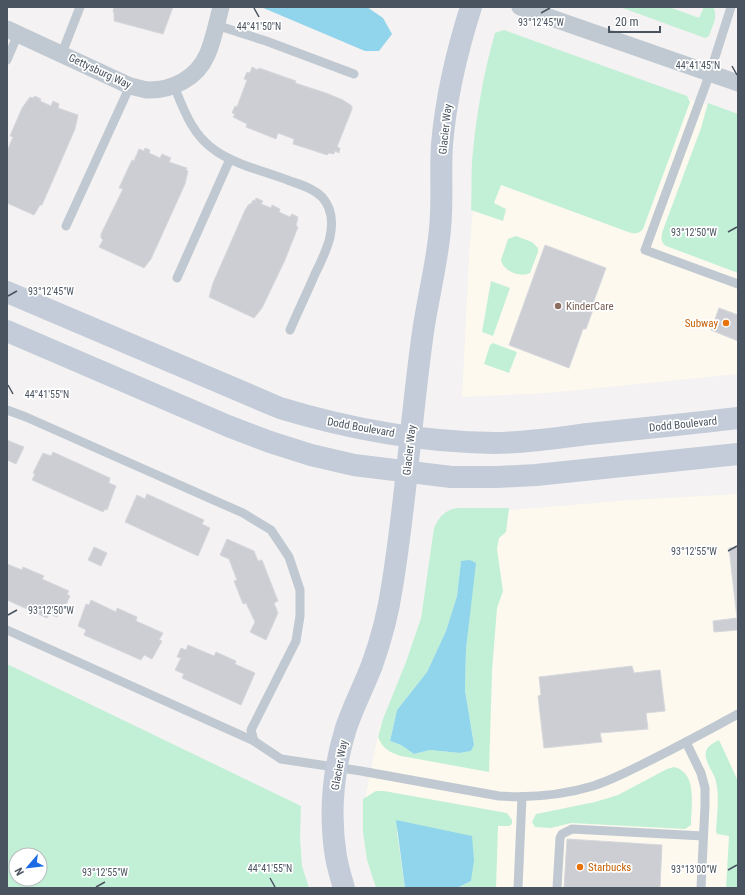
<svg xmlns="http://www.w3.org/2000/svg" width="745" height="895" font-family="'Roboto Condensed',sans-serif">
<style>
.commercial{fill:#fdf9ee}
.green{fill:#c2f0d6;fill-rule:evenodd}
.water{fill:#90d5ec}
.building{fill:#ccced4;stroke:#d6d8dd}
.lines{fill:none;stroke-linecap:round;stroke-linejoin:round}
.lane{stroke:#c0c9d1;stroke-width:9}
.street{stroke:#c0c9d1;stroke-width:17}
.secondary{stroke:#c3ccd8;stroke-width:22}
.ticks{fill:none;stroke:#4a5460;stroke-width:1.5}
.education-dot{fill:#8d6e63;stroke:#fff;stroke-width:1.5}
.food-dot{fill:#e8710a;stroke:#fff;stroke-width:1.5}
.labels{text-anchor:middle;stroke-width:3.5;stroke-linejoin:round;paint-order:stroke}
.street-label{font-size:11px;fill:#4a5460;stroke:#fff}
.education-label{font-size:11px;fill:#785e54;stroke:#fff;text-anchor:start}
.food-label{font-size:11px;fill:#c56008;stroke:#fff;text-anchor:end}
.ticks-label{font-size:10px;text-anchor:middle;fill:#4a5460;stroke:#fff;stroke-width:3.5;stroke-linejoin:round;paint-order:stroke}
</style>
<rect width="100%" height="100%" fill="#f4f2f2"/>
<g class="commercial">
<polygon points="505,34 738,116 738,374 548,393 462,397 469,258 474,195"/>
<polygon points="738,494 738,888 376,888 367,860 363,832 365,800 379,730 406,662 420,620 434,533 454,512 511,510 631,500"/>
</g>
<g class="green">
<path d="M620,7h49l30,11 5,-11h9c6,9 -1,19 -4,29l-4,2z"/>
<path d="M504,30l183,66 3,6 -47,127c-4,5 -8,5 -15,3l-127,-47 -7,18 12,6 -3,12 -32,-11c1,-16 0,-33 1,-49 4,-44 11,-86 23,-128z"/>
<path d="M708,103l30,11v159l-72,-27c-6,-4 -5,-10 -3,-16l38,-102z"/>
<path d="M516,236l16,6 6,6v4l-8,21c-10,5 -27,-2 -29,-13l7,-21z"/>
<polygon points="491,281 510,288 493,336 482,332"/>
<polygon points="493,343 517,352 509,373 484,364 490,345"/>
<path d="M457,508h52l-3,24 -7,6 -2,11 6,42 -6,17 -5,63 -3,101 -88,-16c-12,-4 -18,-7 -23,-19l5,-18 23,-57 15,-44 13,-90c5,-11 11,-18 23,-20zM461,561l14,2 -9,86 -1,41 9,55 -3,6 -11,2 -30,-3 -16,4 -13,-9 -11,-4 7,-31 30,-38 19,-41 11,-35z"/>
<path d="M7,664l294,142 -1,32 2,28 7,22h-302zM16,855h24v24h-24z"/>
<path d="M719,740l19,41v107h-12l3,-52 -12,-2 -1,-3c1,-17 4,-37 -1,-53 -3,-8 -13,-20 -8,-29 2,-4 8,-7 12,-9z"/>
<path d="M674,767c24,5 17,40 17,58l-6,4 -114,-6 -20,5 -16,-1 -3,-5 4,-8 59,-12 23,-7 49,-26z"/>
<polygon points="376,791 384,791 507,813 512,820 512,824 509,826 498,826 496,888 457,888 471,881 397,820 397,832 405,888 376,888 367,860 363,832 363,799"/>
</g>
<g class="water">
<polygon points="261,7 367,7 383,18 392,34 379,51 365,51"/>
<polygon points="470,560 476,563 466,649 465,690 474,745 471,751 460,753 430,750 414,754 401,745 390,741 397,710 427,672 446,631 457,596 461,561"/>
<polygon points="396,820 472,836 474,860 471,881 457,888 405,888"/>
</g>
<g class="building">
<polygon points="114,7 173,7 163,34 114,21 114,13 113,12"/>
<polygon points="252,67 258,70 259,68 296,81 295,83 326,93 343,100 352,106 352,109 337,147 340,148 339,153 335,151 334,154 329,153 327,155 321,153 293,144 294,139 278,133 276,139 246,127 247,124 233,117 235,114 232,113 235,106 237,107 247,80 244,79 247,72 250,73"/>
<polygon points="35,96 41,99 40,101 51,106 53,101 59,104 58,108 78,115 75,129 42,205 40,205 34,215 7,203 7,151 13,137 10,136 22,108 30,97 33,98"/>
<polygon points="145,148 150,150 149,153 160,158 162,154 171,158 169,162 187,168 186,170 188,171 185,184 151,259 144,268 99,247 103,240 101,238 101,234 123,189 119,188 132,160 134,161 139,149 144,151"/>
<polygon points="256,198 263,201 261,204 271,208 272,205 280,209 279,212 290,217 292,214 298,217 296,226 298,227 285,260 262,308 254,318 209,297 213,283 245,210 249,204 251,204 253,200 255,201"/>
<polygon points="545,245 606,268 592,306 594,307 586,329 583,329 569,368 509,345"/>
<polygon points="719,308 738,315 738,341 711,330"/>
<polygon points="7,440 24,447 16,464 7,460"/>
<polygon points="53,452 110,478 109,483 116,486 107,510 105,509 103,512 32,480 35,474 33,473 43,453 51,456"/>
<polygon points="147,494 204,520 202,524 210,528 198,556 125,522 137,495 145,499"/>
<polygon points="227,539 254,551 258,561 262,560 278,601 274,603 278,613 266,640 250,632 255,622 246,603 243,604 234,581 237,580 229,559 220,555"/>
<polygon points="94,547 107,553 101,566 88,560"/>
<polygon points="738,547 738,630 714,632 713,621 737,618 729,548"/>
<polygon points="7,564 22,570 23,567 44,576 42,579 69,591 67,594 70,596 64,609 61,608 57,617 49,614 47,618 7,600"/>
<polygon points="91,600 116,612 117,608 137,617 136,621 163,633 159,640 162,641 152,659 144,655 141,660 84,635 86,630 78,626 86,604 89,605"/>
<polygon points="188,645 214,656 216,652 236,661 235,664 255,673 241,705 182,678 184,674 175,670 181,658 177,657 181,648 186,650"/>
<polygon points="632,666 634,673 660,670 665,711 646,713 648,729 600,733 602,742 544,748 538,696 541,695 539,677"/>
<polygon points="567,839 662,845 660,888 564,888"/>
</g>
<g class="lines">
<g class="lane">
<polyline points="731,7 710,73 645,250 738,284"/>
<polyline points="216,25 266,41 354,74"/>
<polyline points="62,53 80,7"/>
<polyline points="7,60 18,34"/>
<path d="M174,86c10,25 19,50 42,65 20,14 51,21 74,30 11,4 23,7 32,16 10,11 11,26 8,40 -3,13 -9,25 -15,37 -8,19 -17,37 -25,56"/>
<polyline points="66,226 130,86"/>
<polyline points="177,278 230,159"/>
<polyline points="7,410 26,417 243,513 271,530 289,557 300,590 300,616 296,641 251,730 254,741"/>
<path d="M7,630l247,111 27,18 80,12 138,25c31,2 64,-1 94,-10 19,-6 38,-16 56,-25 30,-15 60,-31 89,-47"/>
<polyline points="686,742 701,773 705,788 705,805 701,888"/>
<polyline points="518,888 522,797"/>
<polyline points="557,888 560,838 562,834 572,829 703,836"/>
</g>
<g class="street">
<polyline points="520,7 738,83"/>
<path d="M7,29l123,57c6,1 13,4 19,4 24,0 48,-12 58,-35 6,-13 10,-33 14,-48"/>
</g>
<g class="secondary">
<path d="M7,292l273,116c69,21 142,34 214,35 31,0 63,-5 94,-9 50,-5 100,-10 150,-16"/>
<polyline points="7,331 228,426 270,442 311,455 354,465 451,477 497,477 536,475 738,454"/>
<path d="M344,888c-3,-10 -6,-20 -8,-31 -7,-43 -3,-87 10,-129 7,-21 18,-42 26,-63 9,-25 16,-51 20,-78 14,-85 19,-170 31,-255 5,-35 14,-68 17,-103 3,-28 0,-57 2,-85 4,-46 15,-93 29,-137"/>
</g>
</g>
<path class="ticks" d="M254,8l5,9M541,13l9,-5M732,66l5,9M728,232l9,-5M8,296l9,-5M8,385l5,9M728,551l9,-5M8,615l9,-5M728,870l9,-5M270,878l5,9M96,887l9,-5"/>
<circle class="education-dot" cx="558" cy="306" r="4"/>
<g class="food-dot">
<circle cx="726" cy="323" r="4"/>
<circle cx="580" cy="867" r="4"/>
</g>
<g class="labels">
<g class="street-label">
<text transform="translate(100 71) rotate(25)" y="4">Gettysburg Way</text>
<text transform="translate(445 129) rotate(-84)" y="4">Glacier Way</text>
<text transform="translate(683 424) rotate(-6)" y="4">Dodd Boulevard</text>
<text transform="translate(361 427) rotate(10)" y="4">Dodd Boulevard</text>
<text transform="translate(409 450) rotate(-84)" y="4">Glacier Way</text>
<text transform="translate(339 765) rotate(-80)" y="4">Glacier Way</text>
</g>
<g class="education-label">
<text x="566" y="310">KinderCare</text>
</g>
<g class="food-label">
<text x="718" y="327">Subway</text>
<text x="588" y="871" text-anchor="start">Starbucks</text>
</g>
</g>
<g class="ticks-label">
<text x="541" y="26">93°12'45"W</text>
<text x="259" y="30">44°41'50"N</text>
<text x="698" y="69">44°41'45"N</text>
<text x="694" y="236">93°12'50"W</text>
<text x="51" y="295">93°12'45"W</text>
<text x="47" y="398">44°41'55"N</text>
<text x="694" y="555">93°12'55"W</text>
<text x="51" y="614">93°12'50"W</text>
<text x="270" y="872">44°41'55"N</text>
<text x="694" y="873">93°13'00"W</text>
<text x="105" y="876">93°12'55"W</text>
</g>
<rect width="745" height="895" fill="none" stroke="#4a5460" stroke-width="16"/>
<g transform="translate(28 867) rotate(242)"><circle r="19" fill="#ffffff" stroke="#b7bbbf"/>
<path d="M0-3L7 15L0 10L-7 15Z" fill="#1c6ae4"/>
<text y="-6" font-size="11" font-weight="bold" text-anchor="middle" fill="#4a5460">N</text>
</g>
<path d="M609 26v6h51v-6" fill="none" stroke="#4a5460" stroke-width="2"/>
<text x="615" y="26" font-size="12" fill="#4a5460" stroke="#ffffff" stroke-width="3" paint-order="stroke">20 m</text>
</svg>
